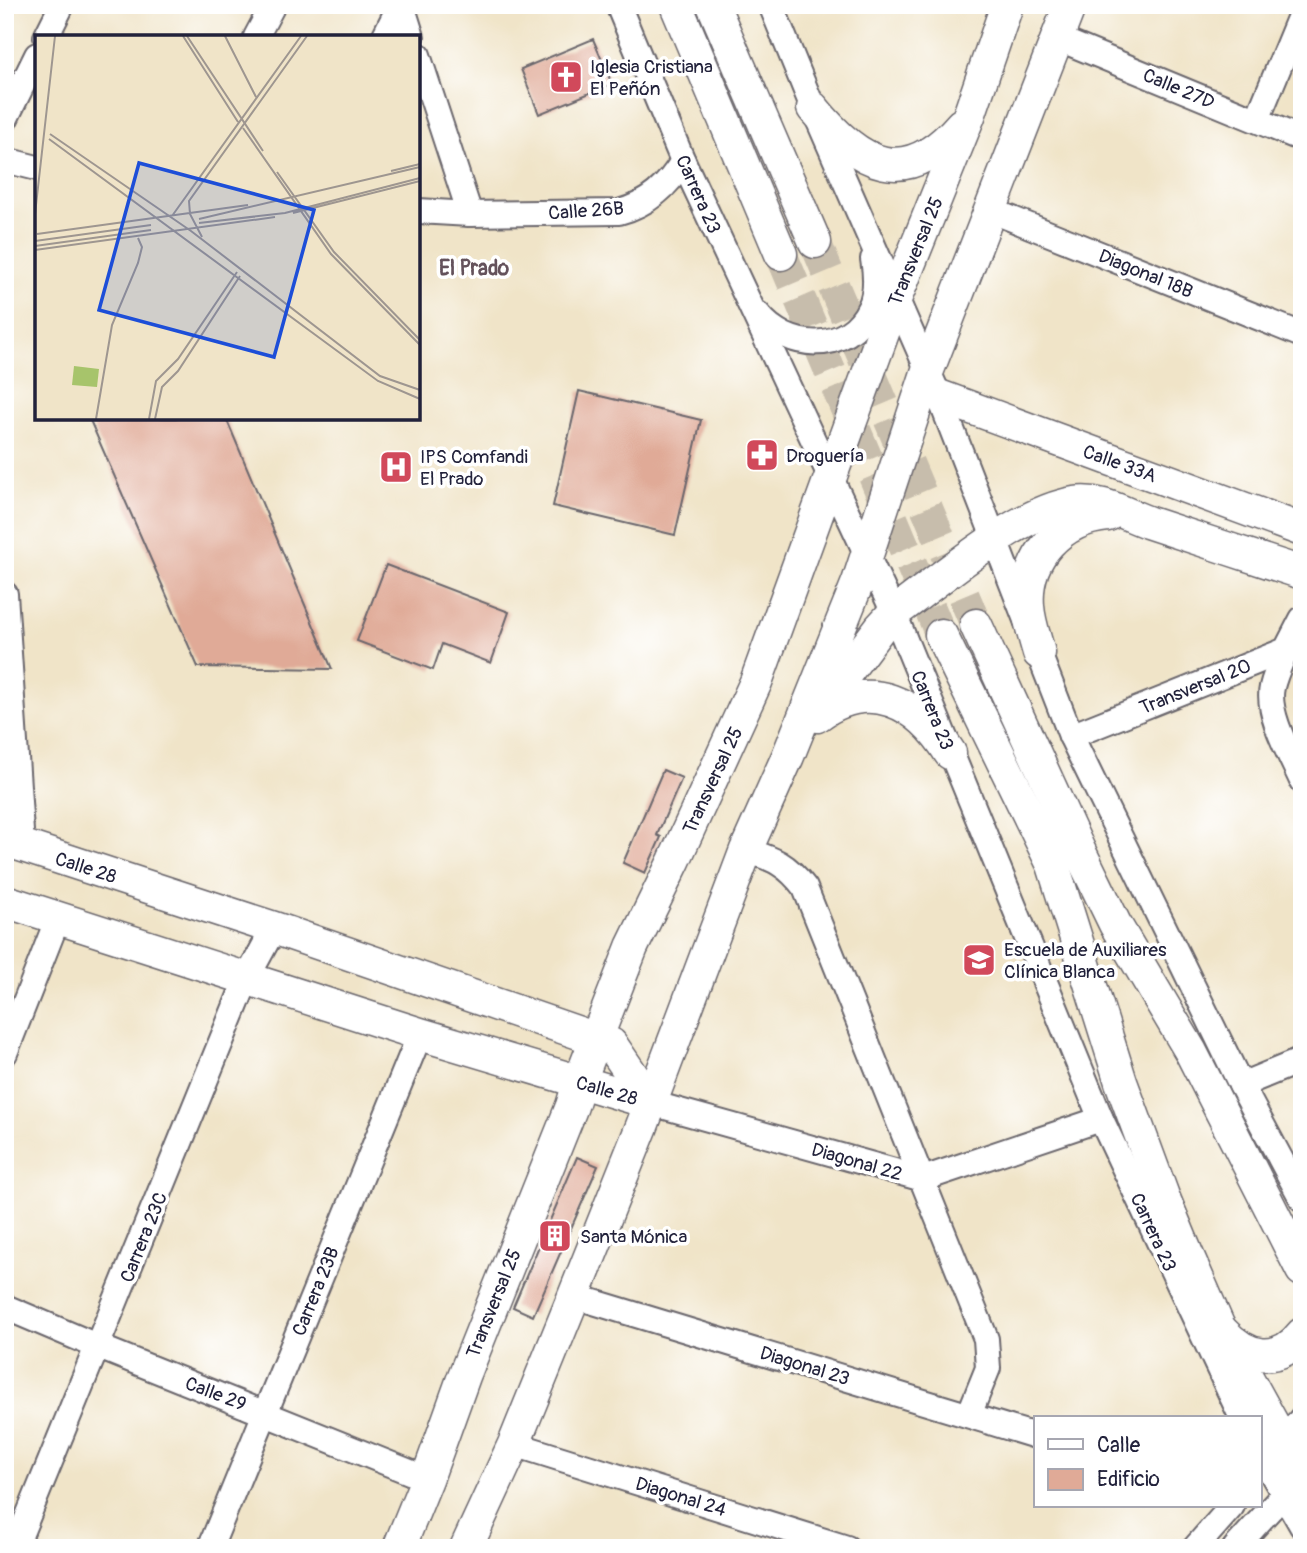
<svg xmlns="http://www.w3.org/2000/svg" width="1307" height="1553" font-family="Pangolin,sans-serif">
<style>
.building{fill:#e0aa97}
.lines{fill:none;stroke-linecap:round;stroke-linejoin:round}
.major-tunnel{stroke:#c7bdac;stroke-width:32;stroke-dasharray:32 16;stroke-linecap:butt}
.minor-casing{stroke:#6a666c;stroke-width:28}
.major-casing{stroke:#6a666c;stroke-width:35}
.minor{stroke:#fff;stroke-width:24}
.major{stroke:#fff;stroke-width:32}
.labels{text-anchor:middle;stroke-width:7;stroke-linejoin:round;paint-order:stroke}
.poi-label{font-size:19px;fill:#22223b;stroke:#fff;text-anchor:start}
.street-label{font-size:19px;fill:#22223b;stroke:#fff}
.neighbourhood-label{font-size:21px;font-weight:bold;fill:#64525b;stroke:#fff}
.inset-road{fill:none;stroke:#9e9690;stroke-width:2}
.view{fill:#1d4ed8;fill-opacity:0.15;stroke:#1d4ed8;stroke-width:3.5}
.inset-edge{fill:none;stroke:#22223b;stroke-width:3.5}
</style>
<rect width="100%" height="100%" fill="#fff"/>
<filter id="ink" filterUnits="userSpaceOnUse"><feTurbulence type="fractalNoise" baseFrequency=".0143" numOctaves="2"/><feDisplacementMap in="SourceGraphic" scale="14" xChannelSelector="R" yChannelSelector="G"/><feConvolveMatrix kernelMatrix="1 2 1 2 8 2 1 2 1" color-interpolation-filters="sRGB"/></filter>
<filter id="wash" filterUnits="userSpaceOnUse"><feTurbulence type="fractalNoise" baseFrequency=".00686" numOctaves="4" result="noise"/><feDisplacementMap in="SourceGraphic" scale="28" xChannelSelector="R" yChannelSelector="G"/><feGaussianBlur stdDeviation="1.57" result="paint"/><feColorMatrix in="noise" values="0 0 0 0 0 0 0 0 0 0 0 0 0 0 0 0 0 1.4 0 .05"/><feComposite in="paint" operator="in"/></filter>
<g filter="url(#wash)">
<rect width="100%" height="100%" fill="#f0e4c8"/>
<g id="blocks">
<g class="building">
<polygon points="593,39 612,84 539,114 521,69"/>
<polygon points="579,391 701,420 675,535 553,506"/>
<polygon points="89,418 226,418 332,669 198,667"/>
<polygon points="386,565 509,612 491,663 442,644 433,670 357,641"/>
<polygon points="663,770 682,778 657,835 661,837 645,873 623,863"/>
<polygon points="577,1157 598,1166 533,1316 513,1307"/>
</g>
</g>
</g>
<g filter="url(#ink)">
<use href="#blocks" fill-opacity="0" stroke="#6a666c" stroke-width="2"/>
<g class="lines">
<g class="major-tunnel">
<polyline points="815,242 976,625"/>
<polyline points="781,254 941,635"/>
</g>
<defs>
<g id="minor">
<polyline points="402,5 412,37"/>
<polyline points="618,5 683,161 894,613 1101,1119 1242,1418"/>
<polyline points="771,5 813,108 939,396 1071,736 1241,1085 1302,1199"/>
<polyline points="46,37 62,5"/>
<polyline points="256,37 273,5"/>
<polyline points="384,37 400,5"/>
<polyline points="1057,38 1302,139"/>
<polyline points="418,55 470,214"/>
<polyline points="5,120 37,55"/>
<polyline points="1257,120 1302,11"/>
<polyline points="5,160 37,168"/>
<polyline points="990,210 1302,335"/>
<path d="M418,211l52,3 149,-2c30,-8 49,-26 64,-51"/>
<path d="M758,314c29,37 90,41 112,-7 7,-15 6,-31 3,-48"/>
<polyline points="5,594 22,846"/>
<path d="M1286,650c-5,12 -11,24 -14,37 -6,27 19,69 30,94"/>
<polyline points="1071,736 1286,650 1302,619"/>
<path d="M746,850c28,9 41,14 59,38l181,451 2,29 -19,47"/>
<polyline points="5,1053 58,918"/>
<polyline points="1241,1085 1302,1060"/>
<polyline points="651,1103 923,1179 1101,1119"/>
<polyline points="574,1296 1036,1436"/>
<polyline points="5,1307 99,1347 427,1479"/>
<polyline points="514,1444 847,1548"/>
<polyline points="1260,1453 1302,1526"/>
<polyline points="1273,1454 1302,1418"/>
<polyline points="15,1548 247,978 274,928"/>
<polyline points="210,1548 420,1034"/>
<polyline points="1195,1548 1232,1506"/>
<polyline points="1235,1548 1285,1493 1302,1467"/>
</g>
<g id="major">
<polyline points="676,5 781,254"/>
<polyline points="713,5 815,242"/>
<path d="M813,108c47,58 92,82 148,17"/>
<polyline points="939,396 1302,530"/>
<polyline points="976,625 1079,850 1115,924 1191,1052 1302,1270"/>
<polyline points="941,635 1053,865 1121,1082 1163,1196 1187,1254 1218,1325 1302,1477"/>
<path d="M1039,653c-4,-15 -10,-31 -11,-47 -4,-49 33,-87 80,-91"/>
<path d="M820,708l60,-80 14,-15c47,-34 123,-101 180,-110 29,-4 50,11 76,20 51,17 101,33 152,50"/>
<path d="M817,716c52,-40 102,-13 133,37"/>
<polyline points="5,840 274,928 611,1044 651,1103"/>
<polyline points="5,901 420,1034 651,1103"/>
<path d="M1223,1332c24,26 55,33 79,2"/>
<polyline points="399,1548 427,1479 464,1376 572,1106 579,1083 632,947 674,861 756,682 896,297 969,116 1007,5"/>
<polyline points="466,1548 514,1444 574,1296 642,1126 746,850 788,756 858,582 928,370 1070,5"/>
</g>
</defs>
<use href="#minor" class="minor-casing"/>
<use href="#major" class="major-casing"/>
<use href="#minor" class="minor"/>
<use href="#major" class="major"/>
</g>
</g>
<defs>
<symbol id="church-square" viewBox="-11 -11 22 22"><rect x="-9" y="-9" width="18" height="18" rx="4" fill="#d1495b" stroke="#fff"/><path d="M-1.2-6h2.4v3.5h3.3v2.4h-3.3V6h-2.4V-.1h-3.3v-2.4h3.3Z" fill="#fff"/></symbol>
<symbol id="pharmacy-square" viewBox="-11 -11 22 22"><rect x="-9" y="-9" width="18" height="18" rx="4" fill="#d1495b" stroke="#fff"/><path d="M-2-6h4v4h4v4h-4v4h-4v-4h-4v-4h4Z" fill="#fff"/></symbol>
<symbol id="hospital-square" viewBox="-11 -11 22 22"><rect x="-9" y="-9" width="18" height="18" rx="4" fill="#d1495b" stroke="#fff"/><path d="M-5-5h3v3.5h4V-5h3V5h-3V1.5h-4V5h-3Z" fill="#fff"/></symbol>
<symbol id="school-square" viewBox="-11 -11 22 22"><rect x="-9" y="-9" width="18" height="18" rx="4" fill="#d1495b" stroke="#fff"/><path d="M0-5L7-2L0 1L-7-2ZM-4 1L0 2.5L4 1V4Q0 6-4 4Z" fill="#fff"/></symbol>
<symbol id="building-square" viewBox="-11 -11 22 22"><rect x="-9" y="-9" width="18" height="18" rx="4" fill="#d1495b" stroke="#fff"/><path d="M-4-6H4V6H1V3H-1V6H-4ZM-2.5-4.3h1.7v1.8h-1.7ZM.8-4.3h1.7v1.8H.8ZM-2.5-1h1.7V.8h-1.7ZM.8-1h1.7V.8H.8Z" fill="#fff"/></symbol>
</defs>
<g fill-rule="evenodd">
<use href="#church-square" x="547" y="58" width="38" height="38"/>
<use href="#pharmacy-square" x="743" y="436" width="38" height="38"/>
<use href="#hospital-square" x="377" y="448" width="38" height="38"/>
<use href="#school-square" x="960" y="941" width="38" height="38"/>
<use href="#building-square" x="536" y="1217" width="38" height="38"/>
</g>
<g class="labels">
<g class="poi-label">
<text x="590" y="73">Iglesia Cristiana<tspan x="590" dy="22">El Peñón</tspan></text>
<text x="786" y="462">Droguería</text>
<text x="420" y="463">IPS Comfandi<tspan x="420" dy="22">El Prado</tspan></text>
<text x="1004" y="956">Escuela de Auxiliares<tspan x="1004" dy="22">Clínica Blanca</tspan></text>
<text x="580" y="1243">Santa Mónica</text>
</g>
<g class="street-label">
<text transform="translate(1179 88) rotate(23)" y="7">Calle 27D</text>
<text transform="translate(699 194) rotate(66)" y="7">Carrera 23</text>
<text transform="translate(586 210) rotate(-4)" y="7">Calle 26B</text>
<text transform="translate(915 251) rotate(-68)" y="7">Transversal 25</text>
<text transform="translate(1146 273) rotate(22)" y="7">Diagonal 18B</text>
<text transform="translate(1120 463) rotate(20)" y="7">Calle 33A</text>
<text transform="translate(1195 686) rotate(-22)" y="7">Transversal 20</text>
<text transform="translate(933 710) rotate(68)" y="7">Carrera 23</text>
<text transform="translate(712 780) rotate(-65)" y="7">Transversal 25</text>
<text transform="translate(86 867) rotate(18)" y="7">Calle 28</text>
<text transform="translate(607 1090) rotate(16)" y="7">Calle 28</text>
<text transform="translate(857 1161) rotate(16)" y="7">Diagonal 22</text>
<text transform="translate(1154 1232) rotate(65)" y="7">Carrera 23</text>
<text transform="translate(143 1237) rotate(-68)" y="7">Carrera 23C</text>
<text transform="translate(315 1291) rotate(-68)" y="7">Carrera 23B</text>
<text transform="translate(493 1303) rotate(-68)" y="7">Transversal 25</text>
<text transform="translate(805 1365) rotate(17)" y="7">Diagonal 23</text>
<text transform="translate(216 1393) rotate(21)" y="7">Calle 29</text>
<text transform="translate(681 1496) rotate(17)" y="7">Diagonal 24</text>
</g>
<g class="neighbourhood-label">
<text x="474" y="275">El Prado</text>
</g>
</g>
<g transform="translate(35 35)">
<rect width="385" height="385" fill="#f0e4c8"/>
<path d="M39,331l25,3 -2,18 -25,-2z" fill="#a7c46b"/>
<path class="inset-road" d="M148,1l55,86M152,1l76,115M190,1l31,61M208,93l88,126 89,91M15,99l141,97 189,145 40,14M14,104l329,242 42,18M356,136l29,-7M242,137l57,80 86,88M258,178l127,-32M0,179l20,-178M137,181l129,-180M164,184l221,-52M164,188l86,-10 135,-35M2,199l211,-29M167,202l-12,-23 -1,-13 118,-165M0,206l116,-16M0,211l116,-16M0,215l240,-33M61,384l16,-94 26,-62 4,-16 -4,-9M114,384l7,-38 22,-22 59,-87M120,384l7,-32 16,-16 62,-95"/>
<path class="view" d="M104,128l175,47 -40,147 -175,-47z"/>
<rect width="385" height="385" class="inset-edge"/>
</g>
<rect width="1307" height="1553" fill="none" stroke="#fff" stroke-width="28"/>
<rect x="1034" y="1416" width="228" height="91" fill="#ffffff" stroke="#a7a7b1" stroke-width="2"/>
<rect x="1048" y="1439" width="35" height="10" fill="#ffffff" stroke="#a7a7b1" stroke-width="2"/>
<text x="1097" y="1452" font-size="21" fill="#22223b">Calle</text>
<rect x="1048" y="1469" width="35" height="21" fill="#e0aa97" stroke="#a7a7b1" stroke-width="2"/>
<text x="1097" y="1486" font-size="21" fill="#22223b">Edificio</text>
</svg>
